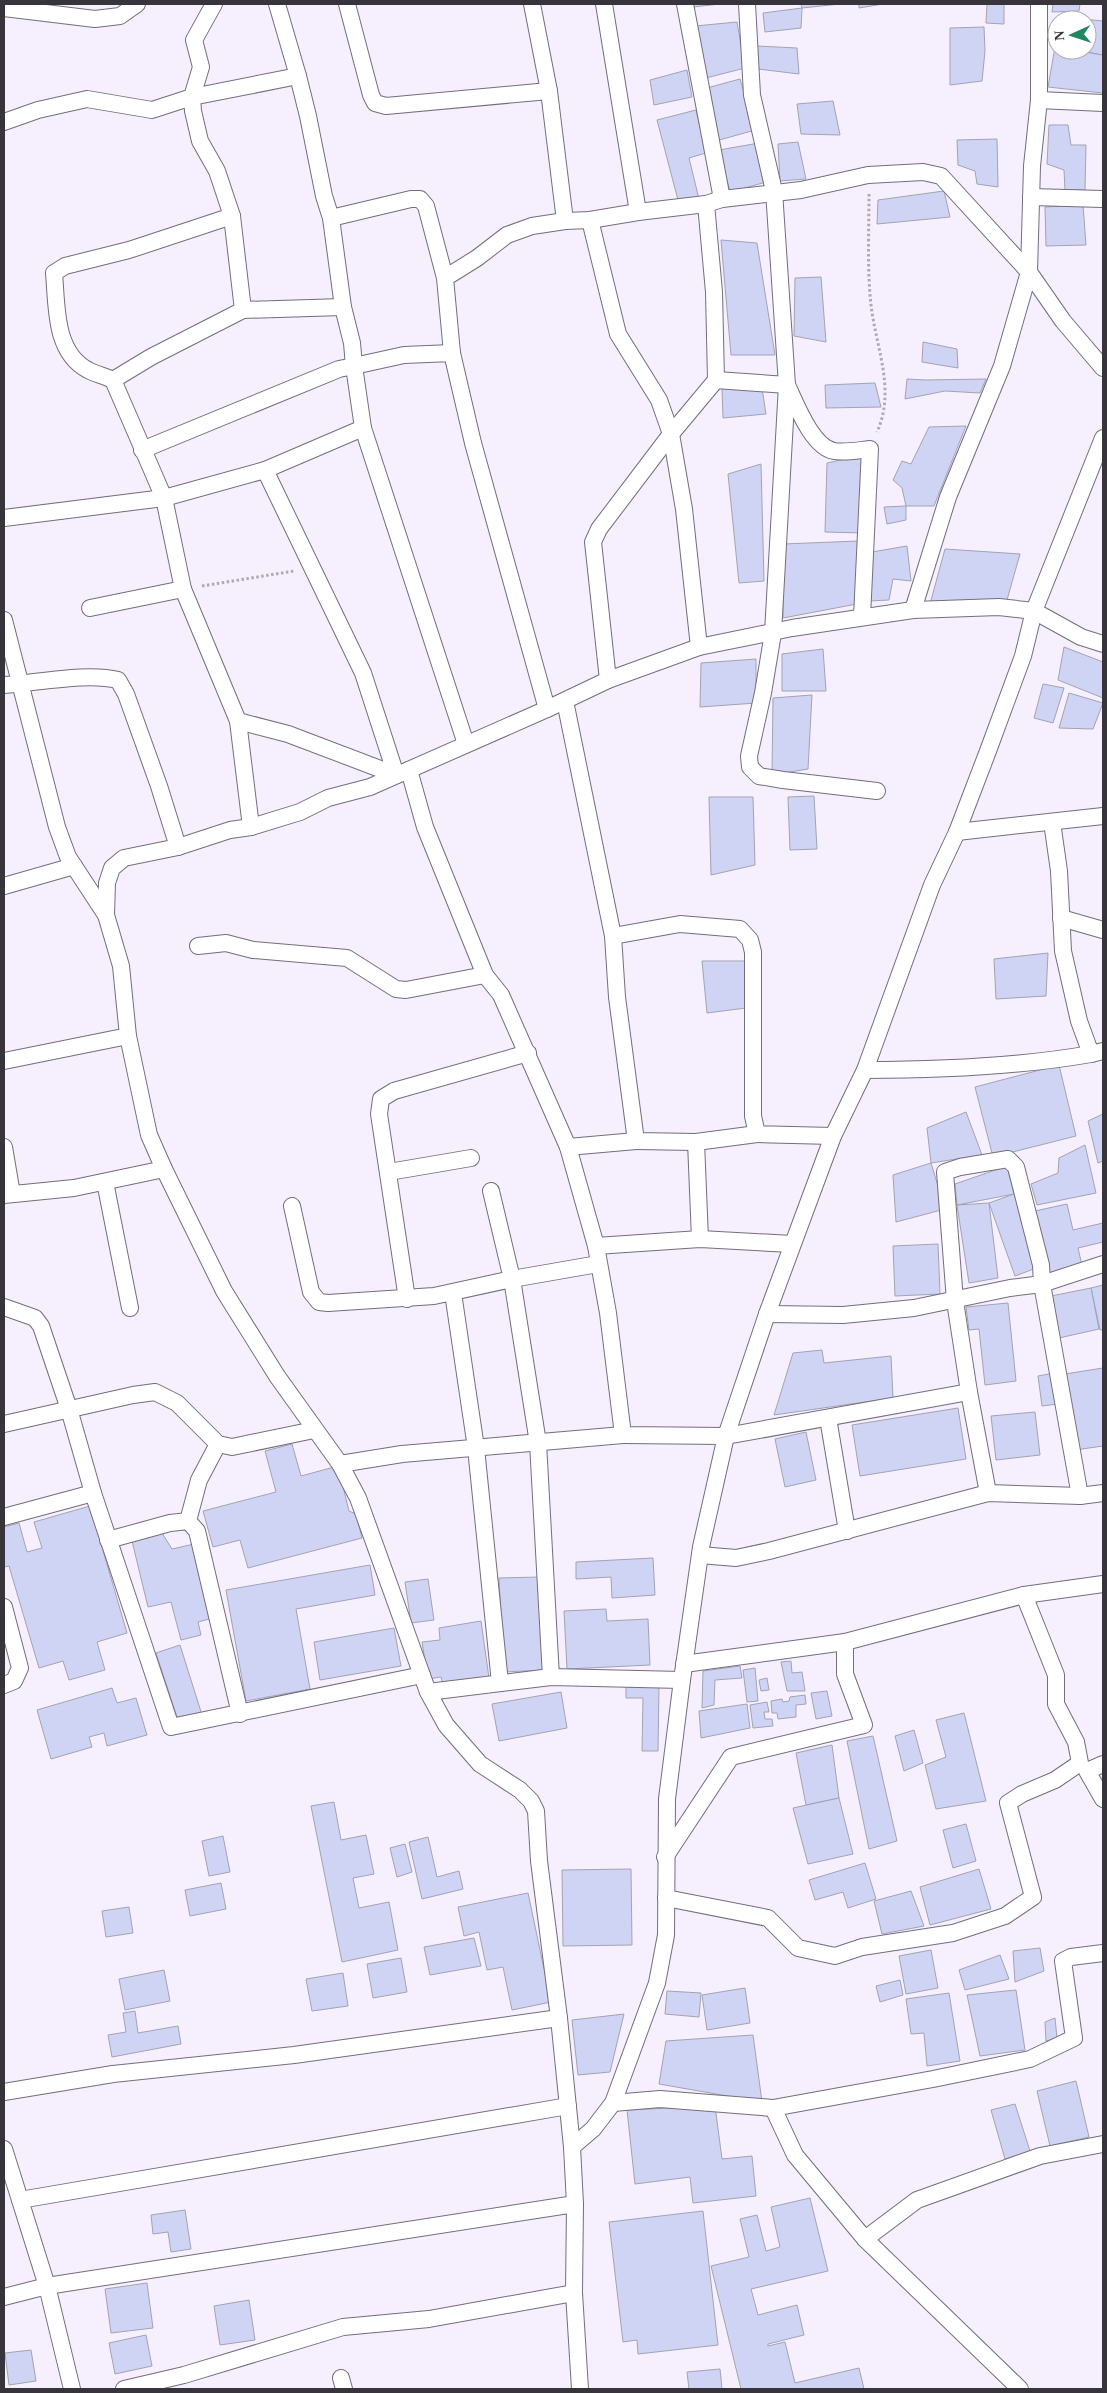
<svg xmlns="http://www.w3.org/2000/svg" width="1107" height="2393" font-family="'Times New Roman',serif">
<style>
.building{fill:#d0d4f4;stroke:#a1a3b4}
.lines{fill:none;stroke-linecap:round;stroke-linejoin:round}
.street-casing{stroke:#746d7c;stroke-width:18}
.path{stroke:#aea9b4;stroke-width:3;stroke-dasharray:2.5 2.5;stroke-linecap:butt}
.street{stroke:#fff;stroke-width:16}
</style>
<rect width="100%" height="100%" fill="#f6effd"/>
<g class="building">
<polygon points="693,4 720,4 693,7"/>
<polygon points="801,4 840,4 802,8"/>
<polygon points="859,4 883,4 859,8"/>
<polygon points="987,4 1004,4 1004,24 986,23"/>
<polygon points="1053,4 1080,4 1079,11 1052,12"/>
<polygon points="802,8 801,28 765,32 763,13"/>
<polygon points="1083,19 1103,21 1103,55 1080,51 1087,50 1087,20"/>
<polygon points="737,22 745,68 702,79 695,26"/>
<polygon points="984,27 985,51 982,81 950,85 950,28"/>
<polygon points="757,46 797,48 799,74 758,69"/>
<polygon points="1055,47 1057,50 1073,50 1103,55 1103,93 1048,87"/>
<polygon points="687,70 692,97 654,105 650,80"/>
<polygon points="740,79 755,130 716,141 703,89"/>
<polygon points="833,101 840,135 801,134 797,104"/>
<polygon points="696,110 706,153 689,158 699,199 678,200 657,120"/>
<polygon points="1049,125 1068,125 1071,145 1086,145 1085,190 1065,190 1064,170 1047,164"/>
<polygon points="997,139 998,187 977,184 975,171 958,165 957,140"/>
<polygon points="798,142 806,179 780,181 778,144"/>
<polygon points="759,143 770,181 730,192 719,150"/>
<polygon points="944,191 950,217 877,224 878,200"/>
<polygon points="1083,205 1086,245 1046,246 1045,207"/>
<polygon points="721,240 757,243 775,355 731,355"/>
<polygon points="821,277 826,342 794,336 795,278"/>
<polygon points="923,342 957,349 958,368 922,362"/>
<polygon points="907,379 925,380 986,379 980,393 945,391 905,399"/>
<polygon points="875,383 881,407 826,408 825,385"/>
<polygon points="722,388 762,388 766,414 723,418"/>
<polygon points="966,426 934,506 906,506 902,488 893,480 902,461 911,464 929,427"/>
<polygon points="862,455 863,533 825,532 827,463"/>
<polygon points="761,464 764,581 739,583 728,474"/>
<polygon points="906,506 906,520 887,524 884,507"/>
<polygon points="859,541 862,603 783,618 783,544"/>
<polygon points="907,546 911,581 893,579 889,600 869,601 866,553"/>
<polygon points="945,549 1020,554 1007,600 930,604"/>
<polygon points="1064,647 1103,662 1103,698 1058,680"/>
<polygon points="823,649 826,691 782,691 782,654"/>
<polygon points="756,659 756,703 700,707 701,663"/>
<polygon points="1043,684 1064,688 1053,723 1034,718"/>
<polygon points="1069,693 1103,703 1093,729 1059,728"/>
<polygon points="812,695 808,769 772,775 773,698"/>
<polygon points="814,796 817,849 790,850 788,797"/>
<polygon points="709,797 753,797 755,865 711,875"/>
<polygon points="1048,953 1046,996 996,999 994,959"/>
<polygon points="702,961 745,961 746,1008 707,1013"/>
<polygon points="1059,1065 1076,1136 993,1157 975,1087"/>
<polygon points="966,1112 982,1155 931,1163 927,1128"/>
<polygon points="1103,1114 1103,1161 1098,1163 1088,1121"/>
<polygon points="1085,1145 1096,1193 1037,1205 1031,1184 1058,1173 1059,1158"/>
<polygon points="931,1163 945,1209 896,1222 893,1175"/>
<polygon points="1007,1166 1014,1194 957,1205 955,1184"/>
<polygon points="1014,1194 1039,1267 1015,1276 989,1203"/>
<polygon points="989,1203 998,1278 969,1283 957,1205"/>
<polygon points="1067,1204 1073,1230 1103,1223 1103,1242 1078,1248 1083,1270 1050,1278 1035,1211"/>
<polygon points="938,1244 940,1294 895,1296 893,1246"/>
<polygon points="1103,1285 1103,1330 1100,1330 1091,1288"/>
<polygon points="1091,1288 1099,1329 1059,1338 1051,1296"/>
<polygon points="1008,1303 1016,1381 985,1385 979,1329 969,1330 966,1307"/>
<polygon points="822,1350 824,1363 891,1356 893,1398 774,1415 793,1353"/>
<polygon points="1103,1368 1103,1446 1075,1450 1065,1374"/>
<polygon points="1054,1373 1058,1404 1042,1406 1038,1376"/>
<polygon points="958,1408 966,1459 860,1476 852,1425"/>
<polygon points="1035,1412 1040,1455 996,1460 991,1416"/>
<polygon points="806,1432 816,1480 785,1487 775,1439"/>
<polygon points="292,1444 301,1476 338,1466 349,1511 356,1514 362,1538 248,1568 240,1540 213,1547 203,1511 276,1492 265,1451"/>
<polygon points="90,1506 127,1633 97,1642 105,1670 69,1680 63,1661 39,1668 9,1566 4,1567 4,1527 19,1523 27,1552 42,1548 34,1522"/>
<polygon points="162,1533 172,1549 194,1544 213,1618 198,1622 201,1635 181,1640 171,1602 148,1607 132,1541"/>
<polygon points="653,1558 655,1595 612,1598 611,1577 576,1579 576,1562"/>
<polygon points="370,1565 375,1595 296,1609 310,1689 246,1701 226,1590"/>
<polygon points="541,1577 545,1670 504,1672 499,1578"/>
<polygon points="428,1579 434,1620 411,1623 405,1582"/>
<polygon points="606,1609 607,1621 648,1619 650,1665 567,1669 564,1611"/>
<polygon points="481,1621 489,1678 443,1685 441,1677 428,1679 422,1642 440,1640 439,1628"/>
<polygon points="394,1628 401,1666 320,1680 314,1642"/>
<polygon points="180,1645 202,1715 179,1723 156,1653"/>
<polygon points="791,1661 792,1673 802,1672 805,1691 787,1691 781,1662"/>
<polygon points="740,1666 742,1678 715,1680 714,1705 702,1708 703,1671"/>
<polygon points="755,1668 758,1701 747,1702 743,1670"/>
<polygon points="767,1678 769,1690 761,1691 759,1680"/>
<polygon points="626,1685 659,1685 658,1751 642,1751 643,1698 626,1698"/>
<polygon points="112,1688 117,1703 136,1698 147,1735 107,1746 104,1733 89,1737 92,1747 51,1759 37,1710"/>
<polygon points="827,1691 832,1716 816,1719 811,1693"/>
<polygon points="561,1692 567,1728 499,1741 492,1704"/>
<polygon points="805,1695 806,1704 796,1705 796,1717 778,1719 777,1713 772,1713 771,1701 782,1699 783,1702 789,1701 790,1697"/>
<polygon points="767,1702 769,1712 764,1712 765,1719 772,1719 773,1726 753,1728 750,1705"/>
<polygon points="747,1704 750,1728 701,1738 699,1711"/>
<polygon points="964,1713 986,1801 936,1809 925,1765 946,1757 936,1720"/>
<polygon points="914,1730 923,1763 904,1771 895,1736"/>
<polygon points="873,1736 897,1841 869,1849 847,1741"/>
<polygon points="832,1745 839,1798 806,1805 796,1753"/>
<polygon points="839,1798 853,1854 808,1864 793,1808"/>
<polygon points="334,1802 341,1840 366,1835 374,1874 353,1878 359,1908 389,1902 398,1950 342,1962 311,1806"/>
<polygon points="966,1824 976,1861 953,1868 943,1830"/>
<polygon points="223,1836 230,1872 209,1876 202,1841"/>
<polygon points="428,1837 437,1877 459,1871 463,1889 422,1899 409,1842"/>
<polygon points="405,1844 412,1872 397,1877 390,1848"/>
<polygon points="865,1863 876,1899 848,1908 843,1892 815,1900 809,1880"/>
<polygon points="631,1869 632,1945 563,1946 562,1870"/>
<polygon points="979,1869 991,1909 930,1925 920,1887"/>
<polygon points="221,1883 226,1909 190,1916 185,1890"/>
<polygon points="911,1891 924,1926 882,1934 874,1901"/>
<polygon points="528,1893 551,2002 512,2010 503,1967 487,1970 479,1932 464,1936 458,1907"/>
<polygon points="129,1907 133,1933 106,1937 102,1911"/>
<polygon points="474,1938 481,1966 430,1975 424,1947"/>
<polygon points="1040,1948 1044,1971 1015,1982 1013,1951"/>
<polygon points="931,1950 938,1988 906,1994 899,1956"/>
<polygon points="1000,1955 1009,1979 965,1990 959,1970"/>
<polygon points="401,1958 407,1992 373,1998 367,1964"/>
<polygon points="164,1970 170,2001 125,2010 119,1979"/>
<polygon points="343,1973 348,2006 312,2011 306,1979"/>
<polygon points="900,1980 903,1995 880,2002 876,1986"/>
<polygon points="745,1988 750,2023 707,2030 702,1995"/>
<polygon points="1016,1990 1025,2050 980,2056 967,1995"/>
<polygon points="667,1991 701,1993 699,2017 665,2014"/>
<polygon points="949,1993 960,2061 927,2066 924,2033 911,2034 906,1999"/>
<polygon points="135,2011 138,2033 178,2026 181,2044 112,2057 108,2035 126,2032 123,2013"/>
<polygon points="624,2014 610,2072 578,2075 572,2020"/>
<polygon points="1055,2018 1057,2038 1046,2041 1045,2022"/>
<polygon points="753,2035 762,2102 659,2084 666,2041"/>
<polygon points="1076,2081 1089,2137 1050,2146 1037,2091"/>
<polygon points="1015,2104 1030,2151 1005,2159 991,2110"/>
<polygon points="715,2106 722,2159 752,2156 756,2196 693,2203 690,2177 635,2184 627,2110"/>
<polygon points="810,2198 828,2271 751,2289 758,2315 797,2305 804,2335 768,2344 768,2346 785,2342 795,2383 859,2368 864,2389 741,2389 711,2266 749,2257 740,2219 757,2215 766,2251 780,2247 771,2207"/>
<polygon points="185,2210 191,2249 171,2252 168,2232 153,2234 151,2215"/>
<polygon points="703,2211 718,2345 638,2354 637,2340 623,2342 609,2222"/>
<polygon points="147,2283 153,2328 111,2333 105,2289"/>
<polygon points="249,2300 255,2340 220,2345 214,2306"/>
<polygon points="146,2335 152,2366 115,2374 109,2343"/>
<polygon points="31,2350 36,2381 9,2385 5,2353"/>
<polygon points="720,2369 722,2389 689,2389 687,2372"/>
</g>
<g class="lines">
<defs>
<g id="street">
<polyline points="214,4 194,40 201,67 192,97 193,111 200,141 217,171 232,216 243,310 151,357 113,380 164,498 183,589 238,721 251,827"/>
<polyline points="277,4 298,76"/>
<polyline points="347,4 371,95 375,103 386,106 549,91 565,221 590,220 638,212 706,204 722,199 801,190 868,175 923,172 941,176 1029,272 1063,321 1103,368"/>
<polyline points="532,4 549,91"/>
<polyline points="604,4 638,212"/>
<polyline points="685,4 722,199"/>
<polyline points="747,4 752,95 774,191 787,385 773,633 763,693 749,756 750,767 759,776 783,780 877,791"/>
<polyline points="4,8 95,19 120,16 137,4"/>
<polyline points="1039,100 1103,103"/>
<polyline points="4,122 38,110 87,99 152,110 192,97 298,76 308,116 324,196 331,218 343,307 352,343 354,366 404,355 452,353 473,443 547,709"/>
<polyline points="1031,197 1103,199"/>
<polyline points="331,218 411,199 420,199 426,206 445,278"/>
<polyline points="590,220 618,334 659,400 671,434 684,509 699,647"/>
<polyline points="243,310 343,307"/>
<polyline points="452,353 445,278 477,258 507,235 532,226 565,221"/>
<path d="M113,380c-8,-4 -18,-6 -25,-10 -34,-18 -31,-64 -34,-97l11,-7 64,-16 103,-34"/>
<path d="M716,380l71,5c9,19 25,62 47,66 11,2 25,-1 36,-2l-8,168"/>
<polyline points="142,450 339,369 354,366 363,428 466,744"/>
<polyline points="265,470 363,673 396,775"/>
<polyline points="4,518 164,498 265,470 363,428"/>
<polyline points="90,608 183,589"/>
<polyline points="913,610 948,497 1002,366 1029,272 1032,166 1039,100 1039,4"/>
<polyline points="4,620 57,827 68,857 106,915 121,966 128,1036 149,1135 164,1169 224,1291 277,1376 340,1464 358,1498 428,1692 446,1725 480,1764 520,1790 531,1801 536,1811 539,1861 559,2018 572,2147 575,2204 574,2293 580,2389"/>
<polyline points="608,680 593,542 599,529 671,434 716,380 714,292 706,204"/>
<path d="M4,685c33,-2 83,-13 114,-5l8,14 33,92 19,61"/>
<polyline points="565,701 613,936 617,997 636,1141 696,1142 757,1134"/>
<polyline points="238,721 288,734 396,775"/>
<polyline points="409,770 425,827 485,975 501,995 568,1147 596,1246 608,1313 623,1435 726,1436 969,1392 988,1493"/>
<polyline points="1052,822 1059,871 1063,951 1079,1021 1091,1054 1103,1051"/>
<polyline points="957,832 1103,816"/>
<polyline points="4,886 74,866"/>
<polyline points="106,915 107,883 112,868 124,858 178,847 230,830 251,827 300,812 328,798 370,787 547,709 608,680 699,647 792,628 913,610 999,607 1034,611 1081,637 1103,644"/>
<polyline points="1061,918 1103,930"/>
<polyline points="613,936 680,924 740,929 750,940 753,952 753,1116 757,1134 833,1136"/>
<polyline points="198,946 226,943 253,950 347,958 396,989 406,990 485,975"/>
<polyline points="4,1061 128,1036"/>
<path d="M865,1070c76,0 151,-3 226,-16"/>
<polyline points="696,1142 700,1239"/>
<polyline points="4,1147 12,1194"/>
<polyline points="568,1147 636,1141"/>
<polyline points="389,1172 471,1158"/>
<polyline points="105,1182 130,1308"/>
<polyline points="491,1191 512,1279 538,1443 551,1677"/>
<polyline points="4,1195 74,1188 164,1169"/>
<polyline points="292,1206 311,1292 319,1302 328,1303 434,1296 512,1279 598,1264"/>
<polyline points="596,1246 700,1239 792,1244"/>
<polyline points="453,1293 476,1448 500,1683"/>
<polyline points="407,1299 379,1114 381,1099 394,1091 528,1053"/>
<polyline points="4,1307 35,1318 41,1326 69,1409 93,1493 4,1517"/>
<polyline points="767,1314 843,1315 914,1308 1010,1288 1042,1284 1103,1264"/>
<polyline points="969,1392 955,1301 945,1172 960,1167 1008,1159 1016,1167 1041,1265 1042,1284 1080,1496"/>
<polyline points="828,1418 847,1531"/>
<polyline points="4,1424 133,1395 155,1392 177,1403 218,1444 232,1447 314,1430"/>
<polyline points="340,1464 402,1454 623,1435"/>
<polyline points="93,1493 171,1727 422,1675"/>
<polyline points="188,1521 199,1480 218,1444"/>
<polyline points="108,1540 170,1523 188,1521 197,1531 240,1714"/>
<polyline points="700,1555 736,1558 769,1551 988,1493 1080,1496 1103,1493"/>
<polyline points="4,1607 20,1668 14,1681 4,1685"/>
<polyline points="684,1664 845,1642"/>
<polyline points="428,1692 551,1677 682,1680"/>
<polyline points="1103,1764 1087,1771 1103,1799"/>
<polyline points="665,1857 731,1757 864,1725 845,1674 845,1642 1024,1595 1103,1584"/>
<polyline points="666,1898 768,1918 798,1948 835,1956 862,1947 953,1933 1005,1916 1033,1897 1008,1803 1022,1794 1055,1780 1080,1763 1076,1742 1056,1704 1056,1675 1024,1595"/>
<polyline points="4,2092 113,2074 294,2055 559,2018"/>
<polyline points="613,2103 660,2099 773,2108 933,2079 1030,2059 1074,2038 1063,1961 1071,1957 1103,1953"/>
<polyline points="773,2108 795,2155 865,2239 1020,2389"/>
<polyline points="572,2147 593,2129 613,2103 657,1983 666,1935 667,1799 682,1680 701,1547 726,1436 767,1314 833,1136 865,1070 932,885 957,832 988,751 1023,656 1034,611 1103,438"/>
<polyline points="4,2149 47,2286 72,2389"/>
<polyline points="20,2200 568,2106"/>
<polyline points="865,2239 917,2200 1040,2156 1103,2144"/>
<polyline points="4,2297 47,2286 575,2204"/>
<polyline points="341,2378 344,2389"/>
<polyline points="124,2389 184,2375 343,2327 429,2319 574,2293"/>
</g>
</defs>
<use href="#street" class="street-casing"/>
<g class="path">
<path d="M869,194c0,36 -2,75 2,111 5,43 25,85 6,127"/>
<polyline points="202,586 294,571"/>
</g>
<use href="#street" class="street"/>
</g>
<rect width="1107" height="2393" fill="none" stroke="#37343b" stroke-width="10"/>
<g transform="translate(1072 35) rotate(267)"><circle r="24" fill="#ffffff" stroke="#afaeb1"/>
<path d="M0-4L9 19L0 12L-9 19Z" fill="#218661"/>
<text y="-8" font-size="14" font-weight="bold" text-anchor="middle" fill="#37343b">N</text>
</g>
</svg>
